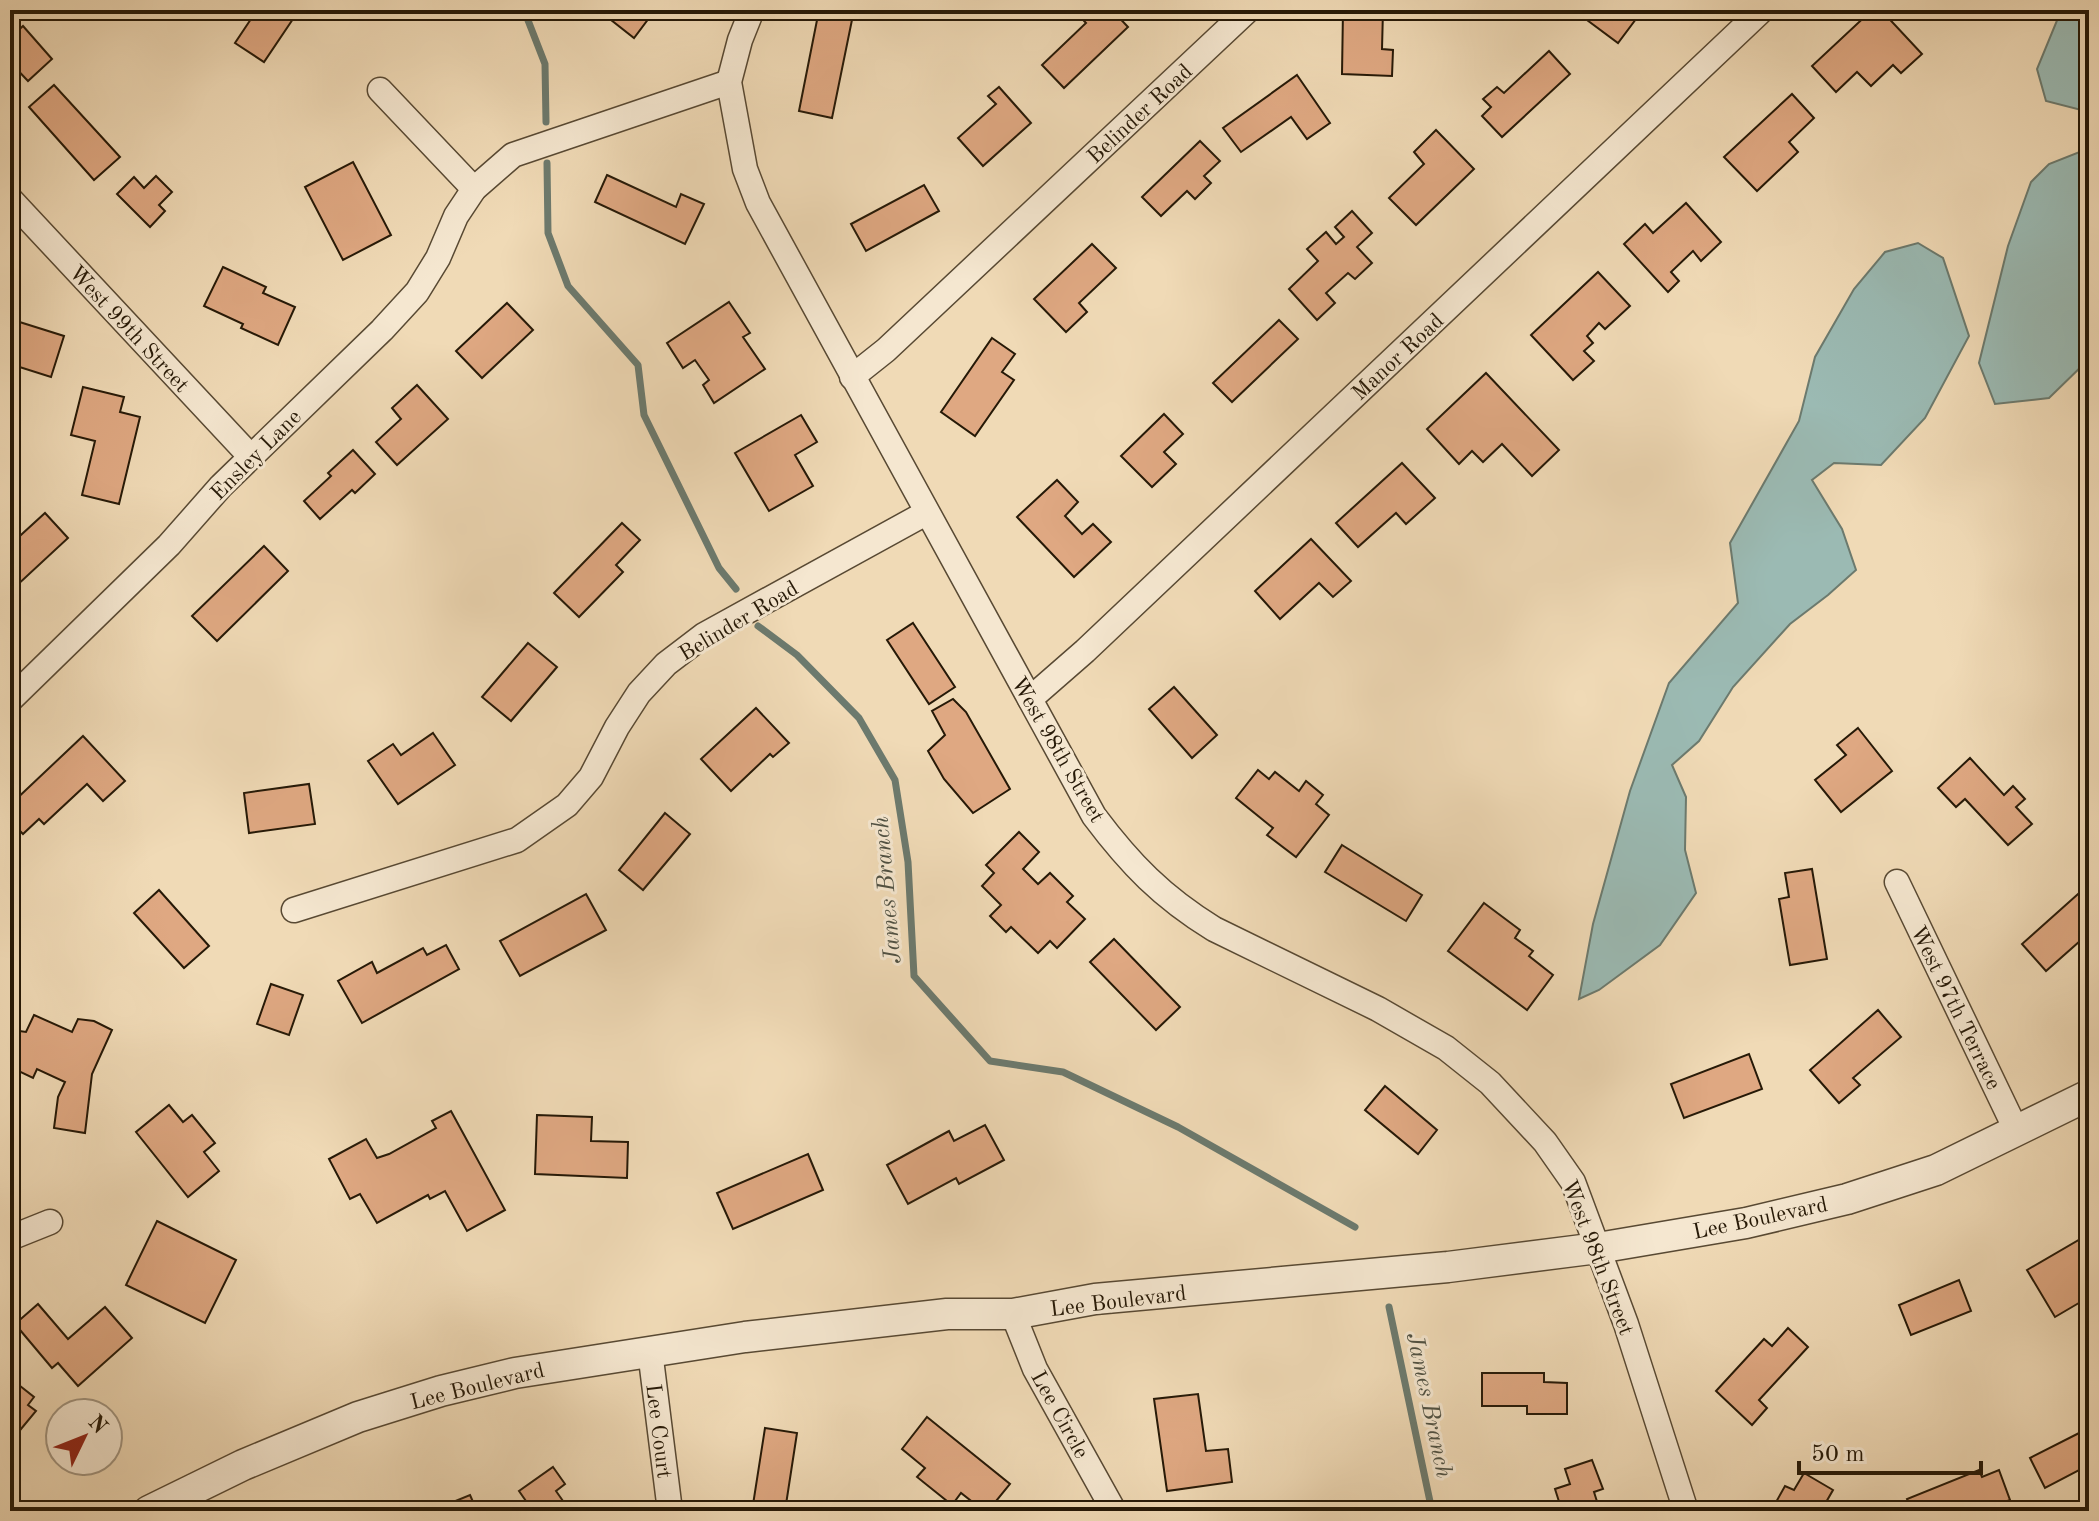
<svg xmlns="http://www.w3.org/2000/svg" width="2099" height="1521" font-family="'Old Standard TT',serif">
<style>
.water{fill:#9bbab3;stroke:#6c7a6e;stroke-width:2}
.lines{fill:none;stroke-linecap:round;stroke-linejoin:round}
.stream{stroke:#6c7a6e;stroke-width:7}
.building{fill:#dfa882;stroke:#261907;stroke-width:2}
.minor-casing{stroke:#584933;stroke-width:27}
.tertiary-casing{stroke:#584933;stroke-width:33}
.minor{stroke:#f5e7d0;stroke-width:24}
.tertiary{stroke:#f5e7d0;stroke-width:30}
.labels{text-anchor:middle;stroke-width:6;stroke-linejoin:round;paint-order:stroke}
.street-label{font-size:22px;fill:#261907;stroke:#f5e7d0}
.water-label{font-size:24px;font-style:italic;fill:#4f5143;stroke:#f5e7d0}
</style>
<rect width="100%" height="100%" fill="#f0dab6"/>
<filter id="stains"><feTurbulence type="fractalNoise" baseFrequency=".0025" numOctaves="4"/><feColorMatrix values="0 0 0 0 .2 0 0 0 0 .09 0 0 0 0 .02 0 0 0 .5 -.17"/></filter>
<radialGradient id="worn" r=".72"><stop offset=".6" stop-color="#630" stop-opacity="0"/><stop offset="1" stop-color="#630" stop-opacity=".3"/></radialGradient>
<g class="water">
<polygon points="2073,10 2089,10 2089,112 2046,101 2037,69 2058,18"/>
<polygon points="2082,151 2089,153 2089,359 2049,398 1995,404 1979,363 2008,246 2031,182 2049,164"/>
<polygon points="1918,243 1943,258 1969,336 1925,418 1881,465 1834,463 1812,480 1842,529 1856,570 1828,595 1790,624 1733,687 1699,741 1672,765 1686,797 1685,850 1696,893 1660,945 1599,990 1579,999 1593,924 1630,791 1669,683 1738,603 1730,543 1799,421 1815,357 1854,289 1885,252"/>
</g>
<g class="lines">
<g class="stream">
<polyline points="524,10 545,64 546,122"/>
<polyline points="547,163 548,233 568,286 638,365 644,415 719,568 736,589"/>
<polyline points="758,626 797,655 859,718 895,780 908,862 914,976 990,1061 1063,1072 1178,1127 1355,1227"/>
<polyline points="1389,1307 1432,1511"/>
</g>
</g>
<g class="building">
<polygon points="257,10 299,10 264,62 235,43"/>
<polygon points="610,10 655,10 634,38 606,16"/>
<polygon points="819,10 854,10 832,118 799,111"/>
<polygon points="1074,10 1112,10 1128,27 1064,88 1042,65 1086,23"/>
<polygon points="1343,10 1383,10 1382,49 1393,50 1392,76 1342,74"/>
<polygon points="1594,10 1624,10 1636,19 1618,43 1587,20"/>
<polygon points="1872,10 1881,10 1922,54 1901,73 1893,65 1871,86 1857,72 1836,92 1812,66"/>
<polygon points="23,26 52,59 28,81 10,62 10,33 12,36"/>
<polygon points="1549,51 1570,74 1502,137 1482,116 1491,107 1483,99 1497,87 1504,93"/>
<polygon points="1297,75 1330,123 1307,139 1291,117 1241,152 1223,128"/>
<polygon points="54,85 120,157 94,180 29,107"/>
<polygon points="999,87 1031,123 983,166 958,138 996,104 988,96"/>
<polygon points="1792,94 1814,118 1789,142 1798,152 1757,191 1724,157"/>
<polygon points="1436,130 1474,169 1416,225 1389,198 1424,164 1414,152"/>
<polygon points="1200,141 1220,161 1204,176 1211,183 1195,199 1187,191 1161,216 1142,197"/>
<polygon points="353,162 391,235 343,260 305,187"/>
<polygon points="607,175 676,207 681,194 704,204 685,244 595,202"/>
<polygon points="156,176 172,192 159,205 165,211 150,227 117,194 134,177 144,188"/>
<polygon points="924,185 939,211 866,251 851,224"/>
<polygon points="1686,203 1721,242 1701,261 1693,251 1671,272 1679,281 1668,292 1624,244 1645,224 1653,233"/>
<polygon points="1352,211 1372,233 1357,247 1372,263 1355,279 1348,273 1326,293 1335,303 1317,320 1289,289 1318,261 1307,249 1326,232 1336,244 1344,237 1335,227"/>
<polygon points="1092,244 1116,268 1079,303 1087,312 1066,332 1034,299"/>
<polygon points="223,267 266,287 263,293 295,307 278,345 241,328 243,324 204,306"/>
<polygon points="1598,272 1630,306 1605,329 1599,323 1587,336 1593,343 1584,351 1594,361 1573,380 1531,335"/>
<polygon points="729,302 750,333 743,337 765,369 714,403 703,385 709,380 695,360 683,368 667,343"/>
<polygon points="507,303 533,330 482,378 456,351"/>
<polygon points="10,319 64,336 51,377 10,364"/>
<polygon points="1279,320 1298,339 1232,402 1213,383"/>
<polygon points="992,338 1015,354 1002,372 1014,380 975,436 941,412"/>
<polygon points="1486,373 1559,450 1532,476 1502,444 1483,462 1472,451 1459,464 1427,429"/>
<polygon points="417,385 448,419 397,465 376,442 401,419 392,408"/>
<polygon points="83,387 124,397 120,412 140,417 119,504 82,495 95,441 71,435"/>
<polygon points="1164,414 1183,434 1164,452 1176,464 1152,487 1121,456"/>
<polygon points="801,415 817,442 795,455 813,486 769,511 735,453"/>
<polygon points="353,450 375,474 355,493 352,490 320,519 304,501 331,476 328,473"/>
<polygon points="1402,463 1435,498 1406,524 1396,513 1358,547 1336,523"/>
<polygon points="1057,480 1078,502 1065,516 1082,534 1093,524 1111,542 1074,577 1017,517"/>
<polygon points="45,513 68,538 14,588 19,593 10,601 10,545"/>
<polygon points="622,523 640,540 616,565 623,572 579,617 554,593"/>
<polygon points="1311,539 1351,581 1333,597 1319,583 1280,619 1255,591"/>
<polygon points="264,546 288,571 217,641 192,616"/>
<polygon points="913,623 955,687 929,704 887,640"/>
<polygon points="528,643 557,667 511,721 482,697"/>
<polygon points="1174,687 1217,735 1192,758 1149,709"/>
<polygon points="953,699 966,712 1010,789 973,813 944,779 928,751 945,735 932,711"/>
<polygon points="756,708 789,743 773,757 770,754 731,791 701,759"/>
<polygon points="1858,728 1892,771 1841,812 1815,780 1846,755 1837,745"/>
<polygon points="433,733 455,765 398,804 368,761 393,744 401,755"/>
<polygon points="83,736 125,781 103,801 87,784 44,824 39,819 23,834 10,821 10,805"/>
<polygon points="1970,758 2004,795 2013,786 2025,799 2016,807 2032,824 2008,845 1965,799 1956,807 1938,788"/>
<polygon points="1258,770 1269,779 1275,772 1299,791 1306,781 1323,795 1316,804 1329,815 1296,857 1267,835 1273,828 1236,798"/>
<polygon points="309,784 315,824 249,833 244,793"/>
<polygon points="665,813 690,834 643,890 619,870"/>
<polygon points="1019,832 1039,852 1023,869 1038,884 1050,873 1073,896 1067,902 1085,919 1057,948 1050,941 1038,953 1011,927 1006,932 990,916 1001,905 982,886 994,873 986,865"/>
<polygon points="1342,845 1422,895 1406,921 1325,872"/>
<polygon points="1812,869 1827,959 1790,965 1779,899 1789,897 1785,873"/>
<polygon points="2087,886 2089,889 2089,933 2046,971 2022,944"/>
<polygon points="159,890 209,946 184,968 134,913"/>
<polygon points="586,894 606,930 520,976 500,941"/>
<polygon points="1484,903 1520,930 1515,938 1533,951 1529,956 1553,975 1527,1010 1448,951"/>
<polygon points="1114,939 1180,1007 1156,1030 1090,962"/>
<polygon points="446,945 459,969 362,1023 338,981 372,962 377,973 423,948 427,955"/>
<polygon points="271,984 303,995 289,1035 257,1024"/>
<polygon points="1878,1010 1901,1037 1853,1078 1860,1085 1839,1103 1810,1070"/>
<polygon points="34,1015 72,1032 78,1019 94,1021 112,1030 92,1074 85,1133 54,1128 58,1097 65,1082 37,1069 33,1078 10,1067 12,1030 26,1032"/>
<polygon points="1749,1054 1762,1089 1684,1118 1671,1084"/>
<polygon points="1385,1086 1437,1130 1418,1154 1365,1110"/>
<polygon points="169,1105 183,1122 192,1115 215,1143 204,1152 219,1171 188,1197 136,1132"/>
<polygon points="451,1111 505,1210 467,1231 445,1191 430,1199 428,1195 377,1223 360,1194 350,1199 329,1159 366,1139 377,1158 389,1154 436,1128 432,1121"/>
<polygon points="537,1115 592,1117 591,1141 628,1142 627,1178 535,1174"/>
<polygon points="985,1125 1004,1160 959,1184 956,1178 908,1204 887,1165 949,1131 954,1141"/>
<polygon points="808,1154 823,1190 733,1229 717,1193"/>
<polygon points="157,1221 236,1260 205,1323 126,1285"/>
<polygon points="2089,1234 2089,1297 2055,1317 2027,1270"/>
<polygon points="1959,1280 1971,1311 1911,1335 1899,1305"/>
<polygon points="38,1304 68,1339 105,1307 132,1338 78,1386 58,1363 52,1368 15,1324"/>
<polygon points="1788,1328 1808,1347 1759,1400 1767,1408 1752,1425 1716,1391 1764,1339 1772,1346"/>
<polygon points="1482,1373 1544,1373 1544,1382 1567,1383 1567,1414 1527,1414 1527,1406 1482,1406"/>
<polygon points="10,1378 34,1397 28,1405 36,1411 21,1429 10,1420"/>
<polygon points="1198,1394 1206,1451 1228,1449 1232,1482 1167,1491 1154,1399"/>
<polygon points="927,1417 1010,1484 988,1511 984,1511 961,1493 952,1505 917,1477 925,1468 902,1449"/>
<polygon points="765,1428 797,1433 785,1511 752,1511"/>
<polygon points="2089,1428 2089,1465 2045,1488 2030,1458"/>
<polygon points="1592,1460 1603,1489 1594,1492 1600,1511 1562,1511 1555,1489 1570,1484 1565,1469"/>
<polygon points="553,1467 565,1484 556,1491 570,1511 533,1511 519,1491"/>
<polygon points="1979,1470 1982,1477 1999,1470 2010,1500 1982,1511 1912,1511 1907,1499"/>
<polygon points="1804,1473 1833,1490 1825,1504 1836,1511 1771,1511 1785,1486 1794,1490"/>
<polygon points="470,1495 477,1511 431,1511"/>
</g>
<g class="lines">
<defs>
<g id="minor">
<path d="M752,10l-12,30 -11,42 16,87 13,34 336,613c36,48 68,81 120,113l164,80 68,39 44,35 55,59 28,40 53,142 60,187"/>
<polyline points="380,90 474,189"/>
<polyline points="10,199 251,457"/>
<polyline points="852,377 886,350 1248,10"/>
<polyline points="1030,699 1085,651 1762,10"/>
<polyline points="10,700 169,545 221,486 382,330 417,292 438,258 456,216 474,189 513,155 729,82"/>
<polyline points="1897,882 2017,1132"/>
<polyline points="294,910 517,840 567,805 591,777 617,727 639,693 666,664 704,635 926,513"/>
<polyline points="10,1238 50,1222"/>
<polyline points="1013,1314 1035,1369 1114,1511"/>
<polyline points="650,1351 670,1511"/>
</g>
<polyline id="tertiary" points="149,1511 243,1465 358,1417 441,1391 515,1373 745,1337 947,1314 1013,1314 1095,1299 1448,1267 1598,1248 1746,1223 1847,1199 1936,1170 2089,1095"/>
</defs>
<use href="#minor" class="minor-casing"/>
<use href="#tertiary" class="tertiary-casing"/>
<use href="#minor" class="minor"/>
<use href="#tertiary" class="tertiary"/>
</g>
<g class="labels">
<g class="street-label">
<text transform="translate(1139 113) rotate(-43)" y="8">Belinder Road</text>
<text transform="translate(130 328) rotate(47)" y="8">West 99th Street</text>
<text transform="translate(1397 356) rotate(-43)" y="8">Manor Road</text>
<text transform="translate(255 454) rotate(-45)" y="8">Ensley Lane</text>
<text transform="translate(738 620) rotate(-31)" y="8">Belinder Road</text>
<text transform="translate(1059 749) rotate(60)" y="8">West 98th Street</text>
<text transform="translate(1957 1007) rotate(64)" y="8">West 97th Terrace</text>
<text transform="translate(1760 1217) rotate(-12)" y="8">Lee Boulevard</text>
<text transform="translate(1599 1257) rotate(69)" y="8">West 98th Street</text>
<text transform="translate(1118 1300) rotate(-7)" y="8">Lee Boulevard</text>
<text transform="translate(477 1385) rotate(-14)" y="8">Lee Boulevard</text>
<text transform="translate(1061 1414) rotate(61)" y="8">Lee Circle</text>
<text transform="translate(660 1431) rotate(83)" y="8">Lee Court</text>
</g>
<g class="water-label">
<text transform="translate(886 890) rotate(-95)" y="8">James Branch</text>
<text transform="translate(1430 1405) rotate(78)" y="8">James Branch</text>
</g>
</g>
<rect width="2099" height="1521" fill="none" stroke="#f0dab6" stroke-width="40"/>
<rect x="12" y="12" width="2075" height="1497" fill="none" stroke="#261907" stroke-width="4"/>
<rect x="20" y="20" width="2059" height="1481" fill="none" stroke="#261907" stroke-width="2"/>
<g transform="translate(84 1437) rotate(47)"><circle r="38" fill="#f5e7d0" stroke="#a29580" stroke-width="2"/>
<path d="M0-6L14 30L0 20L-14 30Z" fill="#8f2418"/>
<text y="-12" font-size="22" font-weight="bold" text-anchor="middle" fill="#261907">N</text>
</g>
<path d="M1799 1461v12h182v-12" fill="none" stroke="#261907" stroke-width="4"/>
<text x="1811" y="1461" font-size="24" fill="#261907" stroke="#f5e7d0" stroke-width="6" paint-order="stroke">50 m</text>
<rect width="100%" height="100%" filter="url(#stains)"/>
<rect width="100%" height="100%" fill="url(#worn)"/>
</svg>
